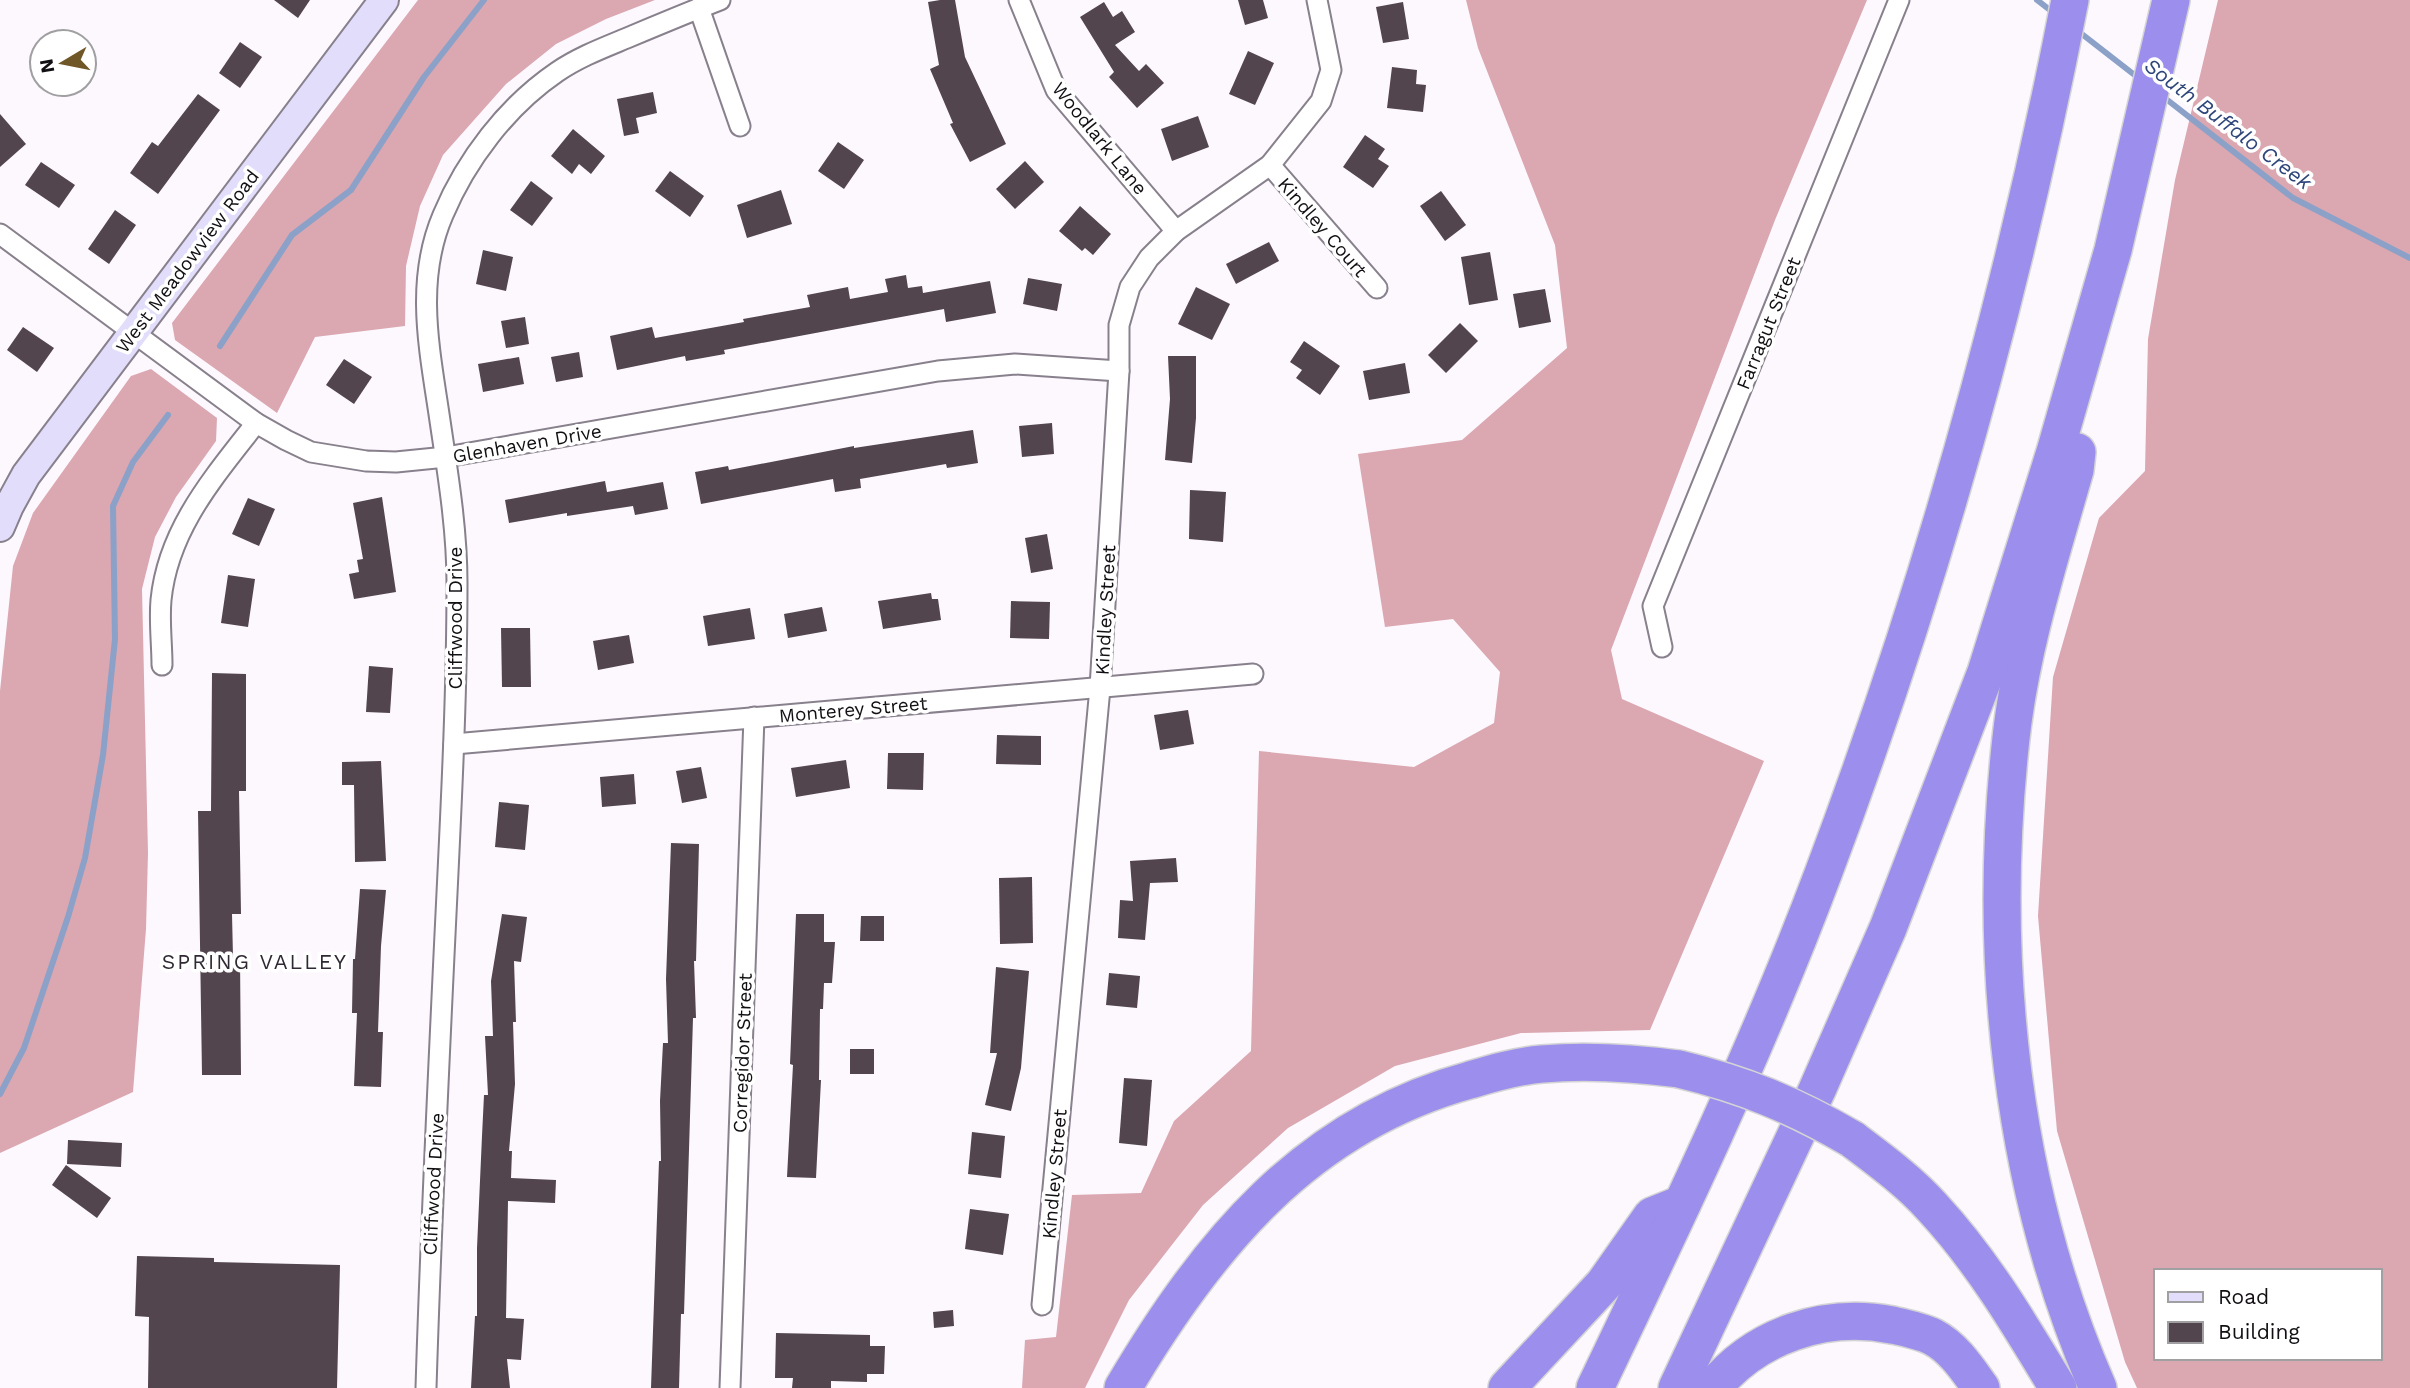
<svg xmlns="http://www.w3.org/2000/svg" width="2410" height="1388" font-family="'Work Sans',sans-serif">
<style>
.forest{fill:#dba7b1;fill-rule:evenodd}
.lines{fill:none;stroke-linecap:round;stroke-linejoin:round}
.stream{stroke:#8ca1c8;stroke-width:6}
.building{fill:#52454d}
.street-casing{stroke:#88808c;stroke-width:23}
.secondary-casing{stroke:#88808c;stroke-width:32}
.highway-casing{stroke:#d4d4d5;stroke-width:40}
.street{stroke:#fff;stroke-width:19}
.secondary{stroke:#e1ddfa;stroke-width:28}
.highway{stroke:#9c8eed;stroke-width:37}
.highway-bridge-casing{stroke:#d4d4d5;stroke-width:40;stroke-linecap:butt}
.highway-bridge{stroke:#9c8eed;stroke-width:37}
.labels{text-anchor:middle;stroke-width:7;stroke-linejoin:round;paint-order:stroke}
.street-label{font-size:19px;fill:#120f13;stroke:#fff}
.water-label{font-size:21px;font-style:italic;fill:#2e467a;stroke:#fff}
.neighbourhood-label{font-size:21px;letter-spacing:2px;fill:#302934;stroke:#fff}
</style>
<rect width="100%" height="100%" fill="#fcf8fe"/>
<g class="forest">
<polygon points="418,0 655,0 606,19 556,44 506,84 443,155 420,206 406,266 405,326 315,337 277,413 175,340 172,323"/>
<polygon points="1466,0 1867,0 1775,220 1611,650 1622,699 1764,761 1650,1030 1521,1033 1395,1066 1288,1128 1203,1205 1129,1300 1085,1388 1022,1388 1025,1340 1056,1337 1072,1195 1141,1193 1174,1121 1251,1051 1259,751 1414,767 1494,723 1500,672 1453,619 1385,627 1358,454 1462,440 1567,348 1555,245 1478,48"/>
<path d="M2218,0h192v1388h-273l-12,-26 -68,-231 -19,-215 15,-239 46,-159 46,-47 3,-132 27,-159zM2156,1271h224v87h-224z"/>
<polygon points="151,369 217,418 216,441 176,497 155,537 142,589 148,853 146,929 133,1092 0,1153 0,691 13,566 33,513 131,376"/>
</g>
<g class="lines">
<g class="stream">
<polyline points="2037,0 2055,14"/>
<polyline points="2078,31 2141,80"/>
<polyline points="2161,95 2293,198 2410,258"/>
<polyline points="220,346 292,235 351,190 424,77 484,0"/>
<polyline points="0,1094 24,1048 68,917 85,858 103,755 115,639 113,506 133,462 168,415"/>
</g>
</g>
<g class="building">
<polygon points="274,0 310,0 298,18"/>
<polygon points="940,0 955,0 965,57 1006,144 970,162 950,124 953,123 930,69 939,65 928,2"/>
<polygon points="1238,0 1263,0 1268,18 1245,25"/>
<polygon points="1104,2 1113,17 1122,11 1135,32 1115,45 1139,71 1146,64 1164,83 1137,108 1109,77 1114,72 1080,17"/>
<polygon points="1403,2 1409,39 1383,43 1376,7"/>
<polygon points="240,42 262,57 240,88 219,73"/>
<polygon points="1248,51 1274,63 1255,105 1229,94"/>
<polygon points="1392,67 1417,70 1416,84 1426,85 1423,112 1387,108"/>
<polygon points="653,92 657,113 636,118 639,133 624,136 617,99"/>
<polygon points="198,94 220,110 158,194 130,173 152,142 158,146"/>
<polygon points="0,114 26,144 0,167"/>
<polygon points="1198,116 1209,147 1172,161 1161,129"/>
<polygon points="573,129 605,156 591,174 579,164 572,174 551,156"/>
<polygon points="1365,135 1385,149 1378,159 1389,166 1373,188 1343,167"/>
<polygon points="838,142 864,160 844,189 818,171"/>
<polygon points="1025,161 1044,182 1015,209 996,189"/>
<polygon points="41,162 75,185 59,208 25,185"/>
<polygon points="670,171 704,196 690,217 655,191"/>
<polygon points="531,181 553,198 532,226 510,210"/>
<polygon points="781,190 792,224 747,238 737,205"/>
<polygon points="1441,191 1466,225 1445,241 1420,206"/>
<polygon points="1080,206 1111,234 1093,255 1085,248 1082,251 1059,231"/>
<polygon points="115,210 136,225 109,264 88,249"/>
<polygon points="1269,242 1279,261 1236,284 1226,264"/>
<polygon points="483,250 513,257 506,291 476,284"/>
<polygon points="1490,252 1498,300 1469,305 1461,257"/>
<polygon points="906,275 908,288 922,286 923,293 990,281 996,313 946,322 944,309 724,350 725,354 686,361 685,356 617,370 610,336 652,327 655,338 744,322 743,319 810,307 807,295 848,287 850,299 888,292 885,279"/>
<polygon points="1028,278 1062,284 1057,311 1023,304"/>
<polygon points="1196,287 1230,304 1212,340 1178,324"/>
<polygon points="1545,289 1551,322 1519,328 1513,294"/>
<polygon points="525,317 529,344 506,348 501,321"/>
<polygon points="1460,323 1478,341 1446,373 1428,355"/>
<polygon points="23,327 54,348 37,372 7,350"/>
<polygon points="1304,341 1340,366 1320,395 1296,378 1302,370 1290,362"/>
<polygon points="579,352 583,377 556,382 551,357"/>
<polygon points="1168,356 1196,356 1196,418 1192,463 1165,460 1170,399"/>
<polygon points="519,357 524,384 483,392 478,364"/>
<polygon points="344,359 372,377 354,404 326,385"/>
<polygon points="1405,363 1410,393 1369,400 1363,371"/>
<polygon points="1052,423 1054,454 1022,457 1019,426"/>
<polygon points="973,430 978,463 947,468 946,464 860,479 861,488 835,492 833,479 701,504 695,472 728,466 729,470 854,446 854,448"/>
<polygon points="605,481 607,492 663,482 668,509 635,515 633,506 567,516 567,513 509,523 505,500"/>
<polygon points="1190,490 1226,492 1223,542 1189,539"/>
<polygon points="382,497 396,592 354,599 349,574 359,572 357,560 363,559 353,503"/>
<polygon points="248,498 275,509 259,546 232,534"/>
<polygon points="1047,534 1053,569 1031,573 1025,538"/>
<polygon points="228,575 255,579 248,627 221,623"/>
<polygon points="931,593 932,599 938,599 941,620 883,629 878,601"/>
<polygon points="1011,601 1050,602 1049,639 1010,638"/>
<polygon points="822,607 827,631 788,638 784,614"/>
<polygon points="750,608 755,639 708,646 703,616"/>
<polygon points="501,628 530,628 531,687 502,687"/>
<polygon points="629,635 634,663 598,670 593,641"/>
<polygon points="369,666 393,668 390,713 366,712"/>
<polygon points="212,673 246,674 246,791 239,791 241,914 232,914 233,957 240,957 241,1075 202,1075 198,811 211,811"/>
<polygon points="1188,710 1194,744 1160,750 1154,715"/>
<polygon points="997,735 1041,736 1041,765 996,764"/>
<polygon points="888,753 924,753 923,790 887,789"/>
<polygon points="846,760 850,788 796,797 791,768"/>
<polygon points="381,761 386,861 355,862 354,785 342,785 342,762"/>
<polygon points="701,767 707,798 682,803 676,771"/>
<polygon points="634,774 636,804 602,807 600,777"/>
<polygon points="499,802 529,805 525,850 495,847"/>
<polygon points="671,843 699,844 696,961 694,961 696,1018 693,1018 684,1314 681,1314 679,1388 651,1388 657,1217 659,1161 661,1161 660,1101 663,1043 668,1043 666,979"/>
<polygon points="1176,858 1178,882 1150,883 1145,940 1118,938 1120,900 1133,901 1130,861"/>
<polygon points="1032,877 1033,943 1000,944 999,878"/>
<polygon points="360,889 386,890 381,946 378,1032 383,1032 381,1087 354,1086 357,1013 352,1013 353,959 355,959"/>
<polygon points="502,914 527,917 521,962 514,961 516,1022 513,1022 515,1084 509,1151 512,1151 511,1178 556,1180 555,1203 508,1201 506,1318 524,1319 521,1360 507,1359 510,1388 471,1388 475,1316 477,1316 477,1248 482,1136 484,1095 488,1095 485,1036 493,1036 491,981"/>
<polygon points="796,914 824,914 824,942 835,942 832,983 824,983 823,1009 820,1009 819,1080 821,1080 816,1178 787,1177 793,1065 790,1064"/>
<polygon points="861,916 884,916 884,941 860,941"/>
<polygon points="996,967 1029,971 1021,1068 1011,1111 985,1105 997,1053 990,1053"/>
<polygon points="1109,973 1140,976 1137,1008 1106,1005"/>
<rect x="850" y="1049" width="24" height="25"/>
<polygon points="1124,1078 1152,1080 1147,1146 1119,1143"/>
<polygon points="972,1132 1005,1136 1001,1178 968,1174"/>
<polygon points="68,1140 122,1143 121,1167 67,1164"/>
<polygon points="66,1165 111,1198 97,1218 52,1185"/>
<polygon points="970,1209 1009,1214 1003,1255 965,1249"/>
<polygon points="137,1256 214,1258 214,1262 340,1265 337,1388 148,1388 149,1317 135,1316"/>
<polygon points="953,1310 954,1326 934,1328 933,1312"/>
<polygon points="776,1333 870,1335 870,1346 885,1346 884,1374 867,1374 867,1382 831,1381 831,1388 792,1388 793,1378 775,1378"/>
</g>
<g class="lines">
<defs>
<g id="street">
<polyline points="1019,0 1056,90 1176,231"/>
<polyline points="699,8 740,126"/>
<polyline points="1270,165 1377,288"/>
<polyline points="0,234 256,423 286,440 311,452 366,461 396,462 446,457 938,371 1015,364 1119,371"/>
<polyline points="1662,647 1653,606 1899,0"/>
<path d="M162,665c0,-21 -3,-44 -1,-65 7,-71 53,-123 95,-177"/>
<polyline points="454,744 1253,674"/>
<polyline points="1042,1305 1100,688 1119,371 1119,325 1130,287 1149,258 1176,231 1270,165 1321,101 1331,70 1317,0"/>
<path d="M426,1388c5,-165 13,-330 21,-495 5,-103 10,-207 10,-310 0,-57 -10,-114 -18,-169 -10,-67 -24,-134 4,-199 23,-55 64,-109 114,-143 22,-15 46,-24 70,-34 31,-13 62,-26 93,-38"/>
<polyline points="730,1388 754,717"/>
</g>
<polyline id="secondary" points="0,527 9,506 26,475 384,0"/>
<g id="highway">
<path d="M2077,452l-2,18c-25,88 -54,177 -64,268 -24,217 -1,449 87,650"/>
<path d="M1852,1139c28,21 58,43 81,69 50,54 87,117 125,180"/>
<path d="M1123,1388c84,-142 182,-263 347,-308 23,-7 47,-14 72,-16 46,-4 91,-1 137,5"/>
<polyline points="1507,1388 1604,1284 1652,1216 1682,1204"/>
<path d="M1595,1388c81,-169 162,-338 228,-514 107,-284 189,-576 247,-874"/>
<polyline points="1677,1388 1817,1090 1888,928 1986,672 2055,452 2113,250 2171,0"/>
<path d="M1713,1388c43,-53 112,-76 179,-63 14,3 29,6 41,12 21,11 35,33 48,51"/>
</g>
</defs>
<use href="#street" class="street-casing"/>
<use href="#secondary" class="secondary-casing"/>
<use href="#highway" class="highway-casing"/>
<use href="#street" class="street"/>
<use href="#secondary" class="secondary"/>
<use href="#highway" class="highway"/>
<defs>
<path id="highway-bridge" d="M1679,1069c66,16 114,36 173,70"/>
</defs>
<use href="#highway-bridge" class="highway-bridge-casing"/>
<use href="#highway-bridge" class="highway-bridge"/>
</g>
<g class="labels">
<g class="street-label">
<text transform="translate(1100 138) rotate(51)" y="7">Woodlark Lane</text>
<text transform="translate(1323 227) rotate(49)" y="7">Kindley Court</text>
<text transform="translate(187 261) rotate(-53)" y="7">West Meadowview Road</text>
<text transform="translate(1768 323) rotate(-68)" y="7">Farragut Street</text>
<text transform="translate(527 443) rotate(-10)" y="7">Glenhaven Drive</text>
<text transform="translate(1105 610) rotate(-87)" y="7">Kindley Street</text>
<text transform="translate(455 618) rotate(-90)" y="7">Cliffwood Drive</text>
<text transform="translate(853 709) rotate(-5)" y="7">Monterey Street</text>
<text transform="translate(742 1053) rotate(-88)" y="7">Corregidor Street</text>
<text transform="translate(1054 1174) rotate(-85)" y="7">Kindley Street</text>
<text transform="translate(433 1184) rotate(-87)" y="7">Cliffwood Drive</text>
</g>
<g class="water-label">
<text transform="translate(2228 124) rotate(37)" y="7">South Buffalo Creek</text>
</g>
<g class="neighbourhood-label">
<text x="255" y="969">SPRING VALLEY</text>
</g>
</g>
<rect x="2154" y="1269" width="228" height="91" fill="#ffffff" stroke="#a09fa1" stroke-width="2"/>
<rect x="2168" y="1292" width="35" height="10" fill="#e1ddfa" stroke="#a09fa1" stroke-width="2"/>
<text x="2218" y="1304" font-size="21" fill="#120f13">Road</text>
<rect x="2168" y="1322" width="35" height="21" fill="#52454d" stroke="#a09fa1" stroke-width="2"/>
<text x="2218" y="1339" font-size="21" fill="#120f13">Building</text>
<g transform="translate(63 63) rotate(260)"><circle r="33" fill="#ffffff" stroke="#a09fa1" stroke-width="2"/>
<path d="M0-5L12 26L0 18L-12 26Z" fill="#705728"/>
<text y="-10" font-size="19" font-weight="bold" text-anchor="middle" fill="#120f13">N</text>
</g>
</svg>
